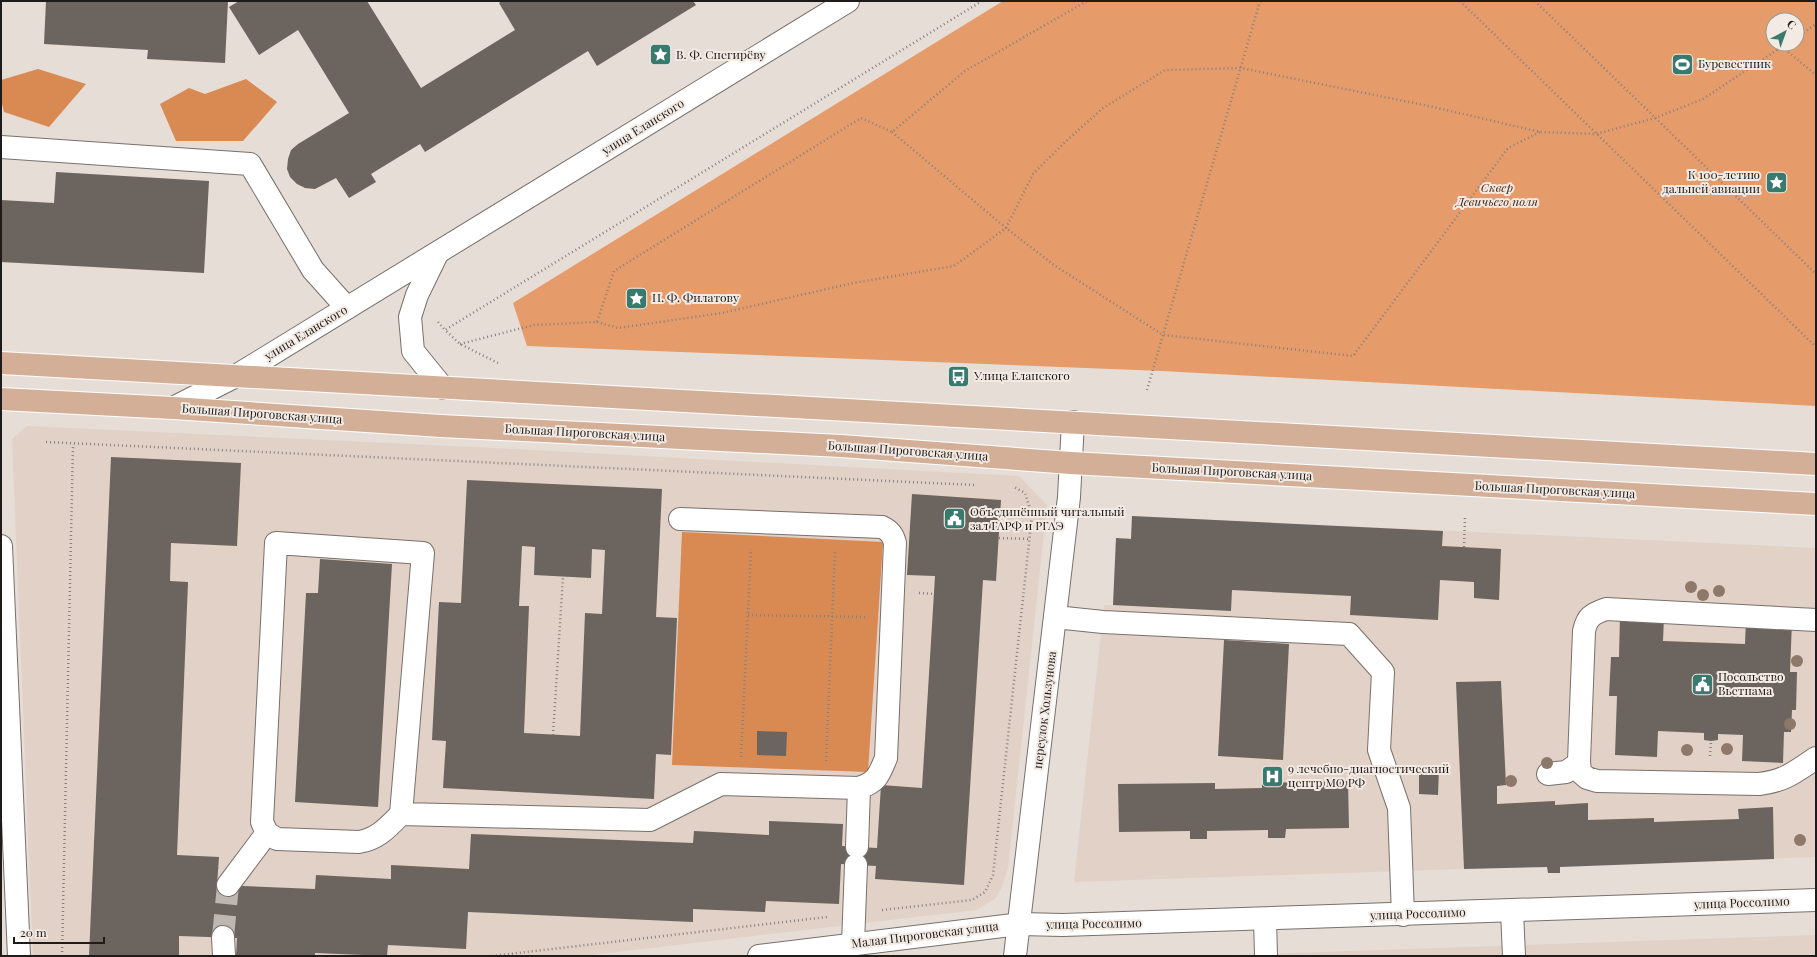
<svg xmlns="http://www.w3.org/2000/svg" width="1817" height="957" font-family="'Playfair Display',serif">
<style>
.built{fill:#e2d1c7}
.green{fill:#e59b6a;fill-rule:evenodd}
.forest{fill:#d98952}
.building{fill:#6c645f;fill-rule:evenodd}
.lines{fill:none;stroke-linecap:round;stroke-linejoin:round}
.minor-tunnel{stroke:#beb6b1;stroke-width:22;stroke-dasharray:22 11;stroke-linecap:butt}
.minor-casing{stroke:#78706b;stroke-width:24}
.major-casing{stroke:#fff;stroke-width:24}
.path{stroke:#87817d;stroke-width:2.5;stroke-dasharray:1 3;stroke-linecap:butt}
.minor{stroke:#fff;stroke-width:22}
.major{stroke:#d4af97;stroke-width:22}
.tree{fill:#8e7869}
.labels{text-anchor:middle;stroke-width:4;stroke-linejoin:round;paint-order:stroke}
.poi-label{font-size:12px;fill:#1e1b19;stroke:#f3eae4;text-anchor:start}
.street-label{font-size:12px;fill:#1e1b19;stroke:#f3eae4}
.park-label{font-size:12px;font-style:italic;fill:#46260f;stroke:#f3eae4}
</style>
<rect width="100%" height="100%" fill="#e6ddd7"/>
<g class="built">
<polygon points="27,426 513,449 1019,476 1047,505 1008,868 1002,887 995,899 976,910 583,956 33,956 12,439"/>
<polygon points="1132,516 1816,548 1816,857 1074,882 1104,605 1113,605 1116,538 1131,538"/>
<polygon points="1816,935 1816,956 1203,956"/>
</g>
<path class="green" d="M1003,1h813v405l-654,-35 -635,-25 -14,-43zM1773,20h24v24h-24z"/>
<g class="forest">
<polygon points="38,69 86,84 49,127 4,112 1,100 1,80"/>
<polygon points="246,79 277,102 243,141 176,141 160,104 189,88 205,94"/>
<polygon points="682,532 883,542 868,772 672,765"/>
</g>
<g class="building">
<polygon points="46,1 228,1 225,63 147,59 148,50 44,44"/>
<polygon points="239,1 367,1 421,88 515,30 499,3 502,1 693,1 696,5 597,66 588,51 425,152 420,144 371,174 376,182 349,198 336,178 315,189 305,188 297,184 290,177 287,169 288,159 291,150 298,144 349,113 298,30 259,55 229,7"/>
<polygon points="56,172 209,181 204,273 1,262 1,200 54,203"/>
<polygon points="111,457 241,463 237,546 171,543 170,581 188,582 177,855 219,857 217,885 315,889 316,875 391,879 391,865 469,869 471,834 693,843 694,831 769,835 769,821 843,824 842,846 877,848 881,785 922,788 935,576 907,575 912,494 1001,500 996,581 983,580 964,885 875,879 876,866 841,864 839,904 766,901 765,912 693,909 693,922 468,912 466,949 388,945 387,956 315,953 315,956 236,956 237,938 179,936 179,956 89,956"/>
<path d="M467,480l195,9 -6,128 21,1 -6,137 -15,-1 -2,45 -211,-11 3,-47 -14,-1 7,-138 22,1zM522,546l13,1 -1,28 57,3 1,-29 13,1 -3,64 -17,-1 -5,123 -56,-3 5,-127h-10z"/>
<polygon points="1132,516 1443,531 1442,546 1501,549 1499,600 1474,598 1474,582 1440,580 1438,620 1350,615 1351,596 1232,590 1231,611 1113,605 1116,538 1131,539"/>
<polygon points="320,559 392,564 378,807 295,802 306,593 318,593"/>
<polygon points="1620,615 1664,617 1663,641 1745,644 1746,620 1792,621 1790,672 1797,672 1796,710 1792,710 1791,732 1784,732 1783,763 1742,761 1743,735 1718,734 1718,740 1711,741 1704,740 1704,733 1658,731 1657,757 1615,755 1617,696 1609,696 1611,657 1619,657"/>
<polygon points="1224,640 1289,644 1283,760 1218,756"/>
<polygon points="1501,681 1506,785 1497,786 1497,804 1555,801 1555,805 1588,803 1588,820 1654,818 1654,822 1739,819 1738,809 1773,807 1774,859 1560,867 1560,873 1548,873 1547,867 1464,869 1456,682"/>
<polygon points="757,731 787,732 786,756 757,755"/>
<polygon points="1419,767 1439,768 1438,795 1419,794"/>
<polygon points="1348,781 1349,828 1286,829 1285,838 1268,838 1268,830 1207,831 1207,839 1190,839 1190,831 1119,832 1118,784 1215,783 1215,789 1262,788 1262,783"/>
</g>
<g class="lines">
<polyline class="minor-tunnel" points="223,937 228,885"/>
<defs>
<g id="minor">
<polyline points="1,147 250,164 313,270 347,308"/>
<polyline points="437,254 417,295 410,317 413,351 443,388"/>
<polyline points="173,408 236,376 848,1"/>
<polyline points="1,546 19,956"/>
<polyline points="1055,617 1103,622 1349,634 1383,672 1379,750 1399,808 1403,915"/>
<path d="M1816,620l-210,-11c-14,5 -19,8 -22,22l-5,130 1,11 7,6 10,3 162,3c26,-3 36,-12 57,-26"/>
<polyline points="1548,774 1566,772 1579,763"/>
<path d="M401,814l22,-261 -147,-10 -14,279 5,11 10,6 82,3c19,-3 29,-15 42,-28l249,6 71,-36 138,4c18,-6 20,-13 27,-30l9,-215c-2,-8 -5,-12 -13,-16l-202,-8"/>
<polyline points="857,847 859,788"/>
<polyline points="228,885 267,833"/>
<polyline points="1512,911 1514,956"/>
<polyline points="1265,919 1266,956"/>
<polyline points="223,937 224,956"/>
<polyline points="853,944 856,865"/>
<polyline points="759,956 1020,924 1063,925 1816,900"/>
<polyline points="1015,956 1069,497 1073,422"/>
</g>
<g id="major">
<polyline points="1,363 1816,464"/>
<polyline points="1,399 173,408 441,426 841,446 1071,463 1816,504"/>
</g>
</defs>
<use href="#minor" class="minor-casing"/>
<use href="#major" class="major-casing"/>
<g class="path">
<polyline points="1460,1 1816,347"/>
<polyline points="1535,1 1816,274"/>
<polyline points="1797,37 1816,24"/>
<polyline points="1782,47 1816,75"/>
<polyline points="892,132 1006,228 1054,265 1163,335 1353,356 1508,148 1540,132"/>
<polyline points="438,322 445,330"/>
<polyline points="597,322 618,328 722,313 853,283 954,266 1006,228 1033,174 1064,143 1103,108 1165,70 1241,68 1429,106 1540,132 1596,134 1655,118 1703,99 1786,44"/>
<polyline points="460,344 534,325 597,322 614,271 861,118 892,132 965,71 1087,1"/>
<polyline points="498,363 460,344 445,330 982,1"/>
<polyline points="1147,390 1260,1"/>
<polyline points="46,442 975,485"/>
<polyline points="999,538 1029,539"/>
<polyline points="1464,547 1465,516"/>
<polyline points="919,593 934,594"/>
<polyline points="748,615 866,617"/>
<polyline points="553,735 563,577"/>
<polyline points="1710,756 1711,741"/>
<polyline points="741,757 751,549"/>
<polyline points="826,761 835,552"/>
<polyline points="882,910 972,900 985,892 993,875 1032,515 1025,493 1014,487"/>
<polyline points="62,956 73,444"/>
<polyline points="492,956 827,917"/>
</g>
<use href="#minor" class="minor"/>
<use href="#major" class="major"/>
</g>
<g class="tree">
<circle cx="1691" cy="587" r="6"/>
<circle cx="1719" cy="591" r="6"/>
<circle cx="1703" cy="595" r="6"/>
<circle cx="1797" cy="661" r="6"/>
<circle cx="1790" cy="724" r="6"/>
<circle cx="1727" cy="749" r="6"/>
<circle cx="1687" cy="750" r="6"/>
<circle cx="1547" cy="763" r="6"/>
<circle cx="1511" cy="781" r="6"/>
<circle cx="1800" cy="840" r="6"/>
</g>
<defs>
<symbol id="sight-square" viewBox="-11 -11 22 22"><rect x="-9" y="-9" width="18" height="18" rx="4" fill="#387b6e" stroke="#f3eae4"/><path d="M0-6L1.8-2.2L6-1.7L2.9 1.2L3.7 5.4L0 3.3L-3.7 5.4L-2.9 1.2L-6-1.7L-1.8-2.2Z" fill="#fff"/></symbol>
<symbol id="stadium-square" viewBox="-11 -11 22 22"><rect x="-9" y="-9" width="18" height="18" rx="4" fill="#387b6e" stroke="#f3eae4"/><path d="M0-5a6.5 5 0 1 0 0 10a6.5 5 0 1 0 0-10ZM-3.5-1.8h7v3.6h-7Z" fill="#fff"/></symbol>
<symbol id="bus-square" viewBox="-11 -11 22 22"><rect x="-9" y="-9" width="18" height="18" rx="4" fill="#387b6e" stroke="#f3eae4"/><path d="M-5-6H5V4H4V6H2V4H-2V6H-4V4H-5ZM-3.5-4V0h7V-4ZM-3.5 1.2v1.5H-2V1.2ZM2 1.2v1.5H3.5V1.2Z" fill="#fff"/></symbol>
<symbol id="civic-square" viewBox="-11 -11 22 22"><rect x="-9" y="-9" width="18" height="18" rx="4" fill="#387b6e" stroke="#f3eae4"/><path d="M-.6-6.5H3V-4.5H.6V-3L4-1V1h2V6H-6V1h2V-1L-.6-3ZM-1.2 2.5V6h2.4V2.5Z" fill="#fff"/></symbol>
<symbol id="hospital-square" viewBox="-11 -11 22 22"><rect x="-9" y="-9" width="18" height="18" rx="4" fill="#387b6e" stroke="#f3eae4"/><path d="M-5-5h3v3.5h4V-5h3V5h-3V1.5h-4V5h-3Z" fill="#fff"/></symbol>
</defs>
<g fill-rule="evenodd">
<use href="#sight-square" x="648" y="42" width="25" height="25"/>
<use href="#stadium-square" x="1670" y="52" width="25" height="25"/>
<use href="#sight-square" x="1764" y="170" width="25" height="25"/>
<use href="#sight-square" x="624" y="286" width="25" height="25"/>
<use href="#bus-square" x="946" y="364" width="25" height="25"/>
<use href="#civic-square" x="942" y="506" width="25" height="25"/>
<use href="#civic-square" x="1690" y="672" width="25" height="25"/>
<use href="#hospital-square" x="1260" y="764" width="25" height="25"/>
</g>
<g class="labels">
<g class="poi-label">
<text x="676" y="59">В. Ф. Снегирёву</text>
<text x="1698" y="68">Буревестник</text>
<text x="1760" y="179" text-anchor="end">К 100-летию<tspan x="1760" dy="14">дальней авиации</tspan></text>
<text x="652" y="302">Н. Ф. Филатову</text>
<text x="974" y="380">Улица Еланского</text>
<text x="970" y="516">Объединённый читальный<tspan x="970" dy="14">зал ГАРФ и РГАЭ</tspan></text>
<text x="1718" y="681">Посольство<tspan x="1718" dy="14">Вьетнама</tspan></text>
<text x="1288" y="773">9 лечебно-диагностический<tspan x="1288" dy="14">центр МО РФ</tspan></text>
</g>
<g class="street-label">
<text transform="translate(643 127) rotate(-32)" y="4">улица Еланского</text>
<text transform="translate(306 333) rotate(-31)" y="4">улица Еланского</text>
<text transform="translate(262 414) rotate(4)" y="4">Большая Пироговская улица</text>
<text transform="translate(585 433) rotate(3)" y="4">Большая Пироговская улица</text>
<text transform="translate(908 451) rotate(4)" y="4">Большая Пироговская улица</text>
<text transform="translate(1232 472) rotate(3)" y="4">Большая Пироговская улица</text>
<text transform="translate(1555 490) rotate(3)" y="4">Большая Пироговская улица</text>
<text transform="translate(1045 710) rotate(-83)" y="4">переулок Хользунова</text>
<text transform="translate(1742 903) rotate(-2)" y="4">улица Россолимо</text>
<text transform="translate(1418 914) rotate(-2)" y="4">улица Россолимо</text>
<text transform="translate(1094 924) rotate(-1)" y="4">улица Россолимо</text>
<text transform="translate(925 935) rotate(-7)" y="4">Малая Пироговская улица</text>
</g>
<g class="park-label">
<text x="1497" y="192">Сквер<tspan x="1497" dy="14">Девичьего поля</tspan></text>
</g>
</g>
<rect width="1817" height="957" fill="none" stroke="#1e1b19" stroke-width="4"/>
<g transform="translate(1785 32) rotate(41)"><circle r="19" fill="#f3eae4" stroke="#9e9793"/>
<path d="M0-3L7 15L0 10L-7 15Z" fill="#387b6e"/>
<text y="-6" font-size="11" font-weight="bold" text-anchor="middle" fill="#1e1b19">С</text>
</g>
<path d="M14 937v6h90v-6" fill="none" stroke="#1e1b19" stroke-width="2"/>
<text x="20" y="937" font-size="12" fill="#1e1b19" stroke="#f3eae4" stroke-width="3" paint-order="stroke">20 m</text>
</svg>
